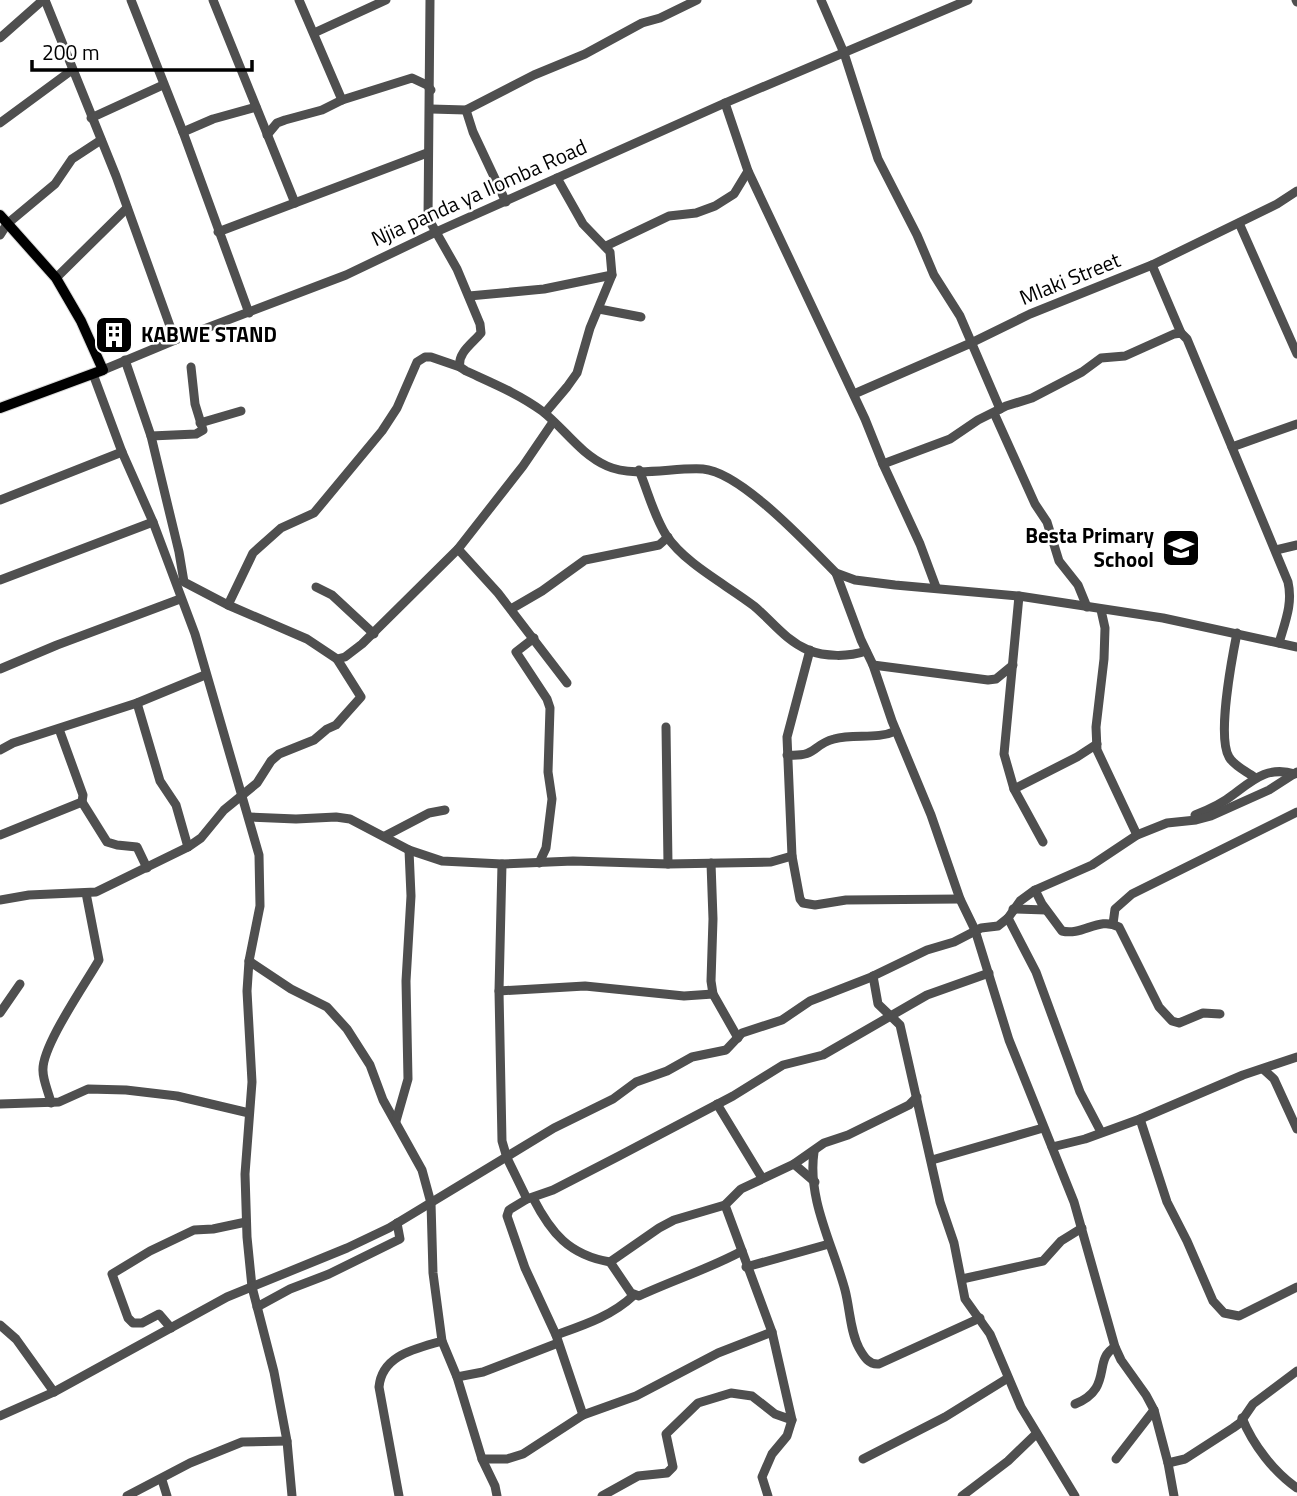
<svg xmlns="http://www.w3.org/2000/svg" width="1297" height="1496" font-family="'Titillium Web',sans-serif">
  <rect width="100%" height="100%" fill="#fff"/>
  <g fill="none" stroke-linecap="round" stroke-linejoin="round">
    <defs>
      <polyline id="major" points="0,215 56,278 81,321 103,370 0,408"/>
    </defs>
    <!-- major casing -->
    <use href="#major" stroke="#dbdbdb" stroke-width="12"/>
    <!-- minor -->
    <g stroke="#4f4f4f" stroke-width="9">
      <polyline points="45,0 116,176 175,340"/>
      <polyline points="131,0 183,132 249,313"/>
      <polyline points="213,0 295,203"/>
      <polyline points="299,0 342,100"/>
      <path d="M430 0 428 218 457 269 480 324 481 333C473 343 457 353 460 367L466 371C492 383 519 394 542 411 564 428 580 454 607 466 633 478 674 467 703 469 741 472 808 545 836 573L855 580 895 585 1019 596 1163 618 1297 647"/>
      <polyline points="821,0 844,53 878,159 917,235 934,275 960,316 1000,409"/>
      <polyline points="1296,0 1297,2"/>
      <polyline points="314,33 386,0"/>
      <polyline points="0,38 43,0"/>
      <polyline points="725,103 748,171 865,419 883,464 920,544 936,587"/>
      <polyline points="431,109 466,110 534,75 585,54 642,23 660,18 697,0"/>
      <polyline points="466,110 473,132 506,202"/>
      <polyline points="91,118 163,85"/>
      <polyline points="0,123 72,70"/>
      <polyline points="183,132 213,119 256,107"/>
      <polyline points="267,135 277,123 285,120 322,110 342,100 412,78 427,85 431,90"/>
      <polyline points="1239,223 1297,354"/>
      <polyline points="218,232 427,153"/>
      <polyline points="0,235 7,224 55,184 72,159 101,140"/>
      <polyline points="606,246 669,216 696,213 715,206 734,194 748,171"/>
      <polyline points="1152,265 1181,333"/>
      <polyline points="56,278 127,208"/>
      <polyline points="469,296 544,289 612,275"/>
      <polyline points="599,309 641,317"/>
      <polyline points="125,360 151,436 179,552 184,582 228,605 307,639 337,659 345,657 362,644 458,549 523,466 553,422"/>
      <polyline points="103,370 175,340 346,275 436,232 725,103 968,0"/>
      <polyline points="93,374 122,452 153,522 195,634 259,855 260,906 249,961 247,991 252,1082 245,1174 247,1237 252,1287 274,1372 287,1441 292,1496"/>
      <polyline points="854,394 971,343 1030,314 1152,265 1277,204 1297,191"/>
      <polyline points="545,413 567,387 577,373 590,328 612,275 610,252 583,224 557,178"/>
      <polyline points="994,413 1035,504 1047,522 1059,561 1078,585 1087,607"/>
      <polyline points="200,423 241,411"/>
      <polyline points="151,436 196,434 203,430 195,404 191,367"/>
      <polyline points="1232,447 1297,424"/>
      <path d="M883 464 950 439 978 420 1006 406 1032 398 1082 372 1101 358 1125 356 1174 334 1181 333 1187 339 1288 582C1293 604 1285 622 1279 643"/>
      <path d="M639 470C648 492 654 516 666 535 685 564 727 585 754 606 772 621 785 640 808 650 825 657 849 657 866 651"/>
      <polyline points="0,500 122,452"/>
      <polyline points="458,549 498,593 567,683"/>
      <polyline points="1276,550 1297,545"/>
      <polyline points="836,573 861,640 873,665 892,721 931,815 960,899 975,930 1009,1040 1074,1202 1115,1347 1121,1360 1146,1395 1154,1410 1168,1463 1174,1496"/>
      <polyline points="0,580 153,522"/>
      <polyline points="316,587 332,595 374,634"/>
      <polyline points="1019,596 1004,754 1014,789 1043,842"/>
      <polyline points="228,605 253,553 281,528 314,513 382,431 397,408 417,362 425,357 431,357 460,367"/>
      <polyline points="511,609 542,591 585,560 659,545 668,537"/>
      <polyline points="1101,610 1105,628 1104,659 1096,727 1097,750 1137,835"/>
      <path d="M1237 633C1232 658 1217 737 1229 757 1234 766 1246 771 1254 777"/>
      <polyline points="534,638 516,652 547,699 550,708 548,772 552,799 546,848 539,863"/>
      <polyline points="810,650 787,737 792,856 800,899 803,903 815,905 846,900 960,899"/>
      <polyline points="873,665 988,680 996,679 1013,665"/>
      <polyline points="0,669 57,645 180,599"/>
      <polyline points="137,703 160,781 176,805 188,847"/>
      <polyline points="666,727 668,864"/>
      <polyline points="0,750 13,743 137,703 205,675"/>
      <path d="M787 755C819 757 811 745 834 739 854 733 876 740 896 731"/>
      <polyline points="1014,789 1077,757 1097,744"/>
      <polyline points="82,802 107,842 117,845 137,847 147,868"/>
      <path d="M1195 815C1208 810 1223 803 1234 794 1254 779 1268 766 1295 774"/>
      <polyline points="249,817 296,819 336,817 350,819 409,850 442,861 502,864 573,861 668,864 771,862 792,856"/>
      <polyline points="0,835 82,802 83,795 59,729"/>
      <polyline points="385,836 429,813 445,810"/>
      <polyline points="711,863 713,919 711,981 713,994 738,1038"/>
      <polyline points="502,864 499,991 502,1141 507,1158 527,1199"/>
      <path d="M1035 890 1042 904 1062 931C1083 936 1099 916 1119 927L1159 1007 1172 1021 1179 1023 1203 1013 1220 1014"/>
      <polyline points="0,900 29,895 96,892 188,847 201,838 224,810 257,783 271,761 279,754 314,740 327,729 336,725 361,697 337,659"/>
      <polyline points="1013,909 1046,910"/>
      <polyline points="1008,918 1036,972 1080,1092 1101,1132"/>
      <polyline points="1113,924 1115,909 1132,894 1297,812"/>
      <polyline points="249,961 291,989 327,1007 347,1029 370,1065 383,1100 422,1170 431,1203 433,1273 442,1341 457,1377 482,1459 495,1486 497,1496"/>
      <polyline points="873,976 878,1004 900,1025 940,1202 954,1243 965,1299 990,1334 1021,1407 1075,1496"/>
      <polyline points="499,991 585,986 684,996 713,994"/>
      <polyline points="0,1013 20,984"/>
      <polyline points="1263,1069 1274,1079 1297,1129"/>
      <path d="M51 1103C49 1093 43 1081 43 1071 41 1047 86 983 99 960L86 893"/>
      <polyline points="0,1104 59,1102 88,1089 126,1090 177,1096 249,1113"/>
      <polyline points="717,1104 762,1178"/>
      <polyline points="1140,1119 1167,1202 1187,1241 1213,1301 1224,1313 1239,1316 1297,1287"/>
      <polyline points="396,1121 408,1079 406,981 411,896 409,850"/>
      <polyline points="1052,1147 1085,1139 1140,1119 1243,1075 1297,1057"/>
      <path d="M814 1152C807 1199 833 1245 845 1290 850 1309 850 1331 859 1348 864 1357 869 1365 879 1364L980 1318"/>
      <polyline points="932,1160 1043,1128"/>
      <polyline points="794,1164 815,1182"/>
      <path d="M533 1198C551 1233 569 1255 610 1262L659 1228 674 1220 725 1205 741 1189 794 1164 824 1143 848 1135 909 1105 917 1097"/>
      <polyline points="725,1205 772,1332 792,1420 787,1436 772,1454 762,1477 768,1496"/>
      <path d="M610 1262 631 1293 639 1296C673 1280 709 1269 742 1251"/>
      <polyline points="746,1267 829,1244"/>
      <polyline points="962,1279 1043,1261 1061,1241 1082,1228"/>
      <polyline points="257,1307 290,1289 329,1274 400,1239 397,1223"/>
      <polyline points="0,1325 16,1339 54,1392"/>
      <polyline points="171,1328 159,1314 142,1323 133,1323 128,1318 112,1274 150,1251 194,1230 213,1229 246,1222"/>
      <path d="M556 1335C584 1325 612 1316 634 1295"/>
      <polyline points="457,1377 483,1372 558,1343"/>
      <path d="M1075 1404C1114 1388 1092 1360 1115 1347"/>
      <polyline points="583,1415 556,1335 525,1268 507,1216 509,1210 527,1199 553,1190 619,1156 733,1096 783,1065 823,1055 927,995 989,973"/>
      <polyline points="0,1416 54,1392 227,1297 347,1248 389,1228 554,1128 613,1099 636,1082 667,1071 692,1057 726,1050 742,1033 782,1020 810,1001 869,978 927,950 954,942 981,928 998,926 1008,918 1020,901 1035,890 1092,865 1137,835 1167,823 1196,820 1211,816 1269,790 1297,772"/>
      <path d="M1242 1418C1253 1445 1274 1472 1297 1488"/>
      <polyline points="482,1459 507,1459 523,1454 583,1415 636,1396 718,1353 772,1332"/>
      <polyline points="863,1459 945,1417 1008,1378"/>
      <polyline points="1116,1459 1154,1410"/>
      <polyline points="1168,1463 1185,1459 1233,1428 1240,1423 1253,1404 1297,1371"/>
      <polyline points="162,1480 167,1496"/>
      <polyline points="127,1496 190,1463 242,1442 287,1441"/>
      <path d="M399 1496 379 1387C382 1355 415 1349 442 1341"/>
      <polyline points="602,1496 638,1476 667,1473 673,1467 666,1434 698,1403 731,1393 752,1396 775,1414 792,1420"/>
      <polyline points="962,1496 1008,1461 1036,1434"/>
    </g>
    <!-- major -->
    <use href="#major" stroke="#000" stroke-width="10"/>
  </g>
  <!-- icons -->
  <defs>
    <symbol id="building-square" viewBox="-11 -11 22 22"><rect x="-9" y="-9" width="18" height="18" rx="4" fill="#000" stroke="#fff"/><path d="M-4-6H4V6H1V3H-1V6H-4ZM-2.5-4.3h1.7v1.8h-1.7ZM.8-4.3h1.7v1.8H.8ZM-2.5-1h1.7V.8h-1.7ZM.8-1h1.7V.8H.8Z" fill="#fff"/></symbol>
    <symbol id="school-square" viewBox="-11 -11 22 22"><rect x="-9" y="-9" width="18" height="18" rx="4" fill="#000" stroke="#fff"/><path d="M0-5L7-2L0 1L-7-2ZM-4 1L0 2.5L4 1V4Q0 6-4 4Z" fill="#fff"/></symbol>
  </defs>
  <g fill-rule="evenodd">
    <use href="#building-square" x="92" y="313" width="44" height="44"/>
    <use href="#school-square" x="1159" y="526" width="44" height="44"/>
  </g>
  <g text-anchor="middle" stroke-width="5" stroke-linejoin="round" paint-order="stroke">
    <!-- street labels -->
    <g font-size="21" fill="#000" stroke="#fff">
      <text transform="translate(479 193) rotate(-24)" y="7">Njia panda ya Ilomba Road</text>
      <text transform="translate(1070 279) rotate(-22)" y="7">Mlaki Street</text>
    </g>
    <!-- poi labels -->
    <g font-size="21" font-weight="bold" fill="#000" stroke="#fff" text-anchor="start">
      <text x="141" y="342">KABWE STAND</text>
      <text x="1154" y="543" text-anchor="end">Besta Primary<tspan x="1154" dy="24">School</tspan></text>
    </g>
  </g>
  <!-- scale -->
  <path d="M32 60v10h220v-10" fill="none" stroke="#000000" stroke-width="3.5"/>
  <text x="42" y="60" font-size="21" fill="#000000" stroke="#ffffff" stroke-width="5" paint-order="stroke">200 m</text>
</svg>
